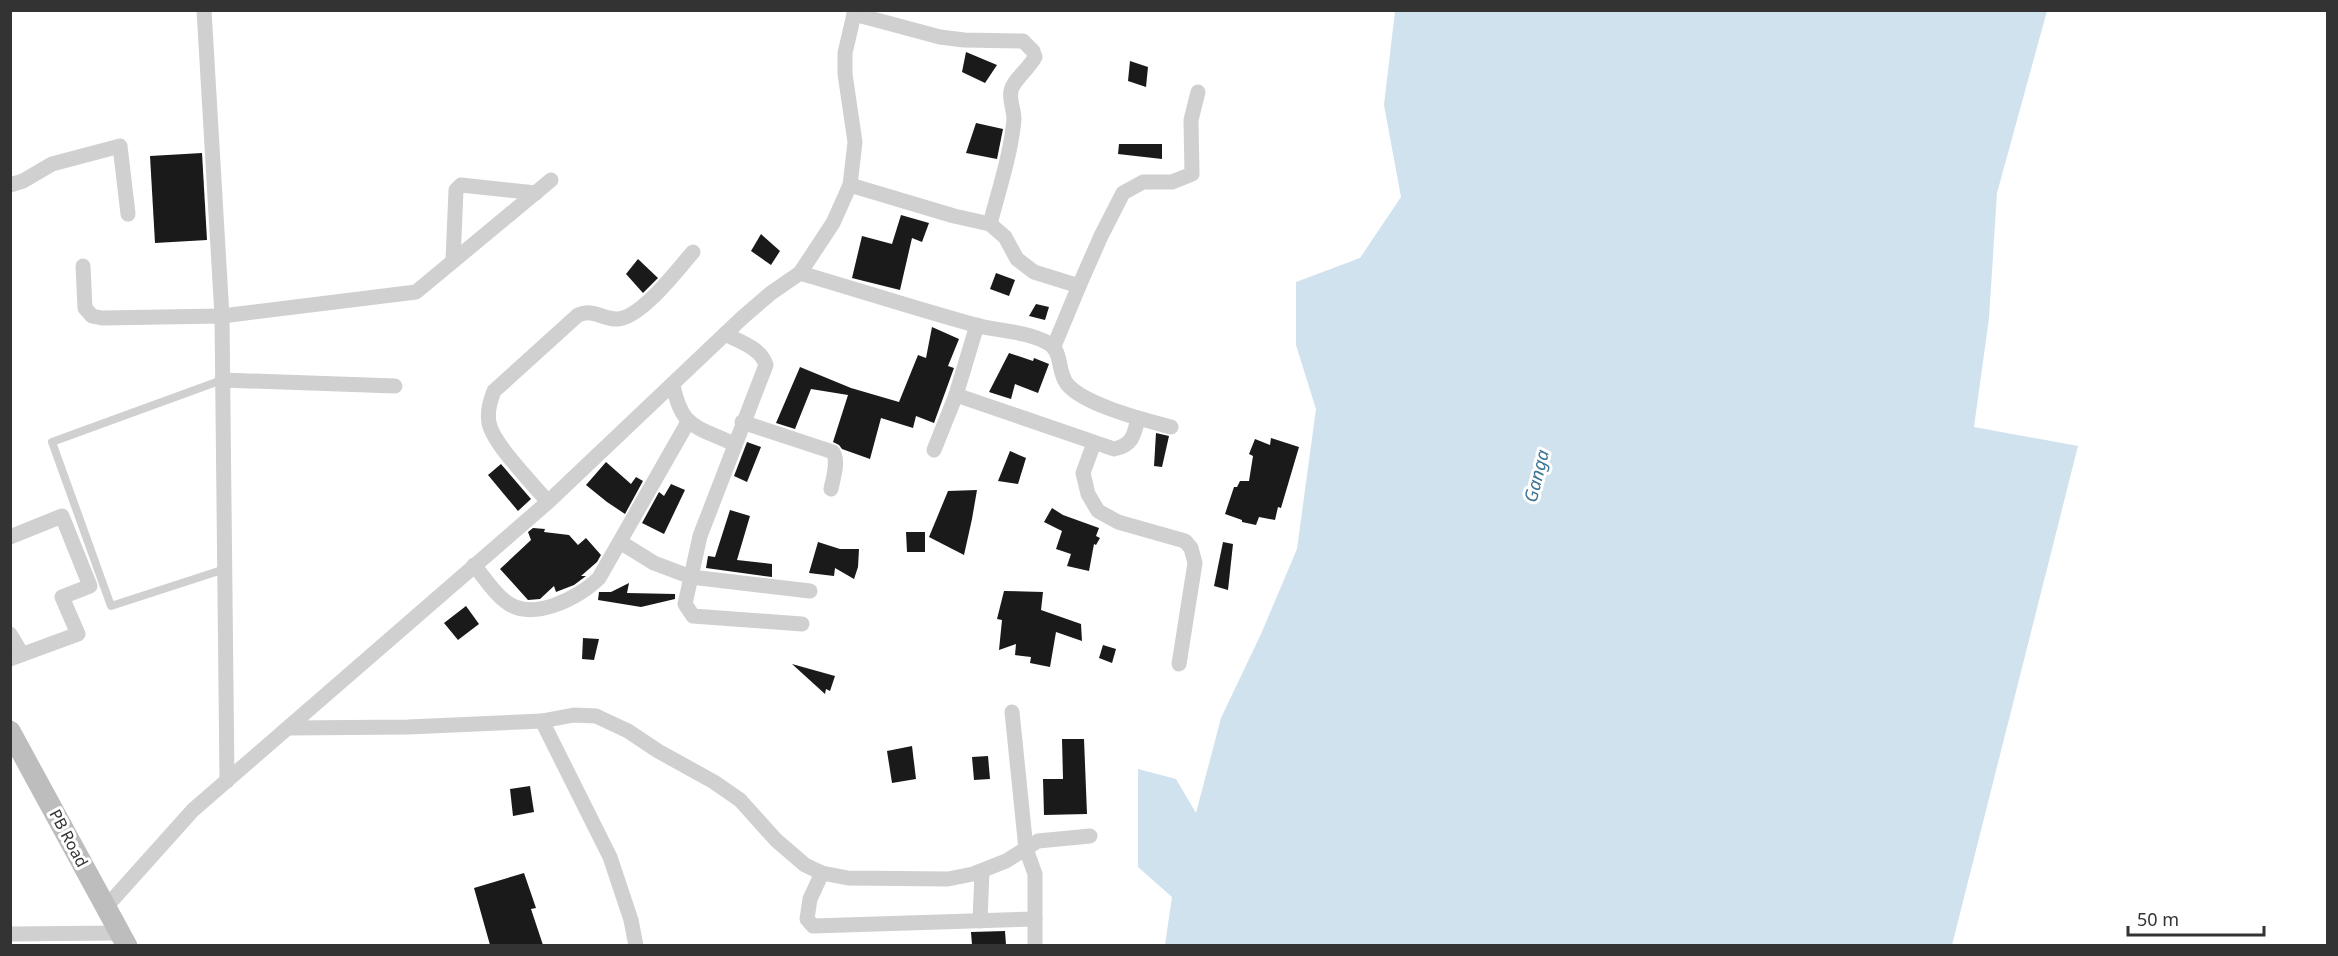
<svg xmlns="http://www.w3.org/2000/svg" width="2338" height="956" font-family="'Noto Sans',sans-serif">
  <rect width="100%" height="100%" fill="#fff"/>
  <!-- water -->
  <polygon fill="#cfe2ee" points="1395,11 2047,11 1997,193 1989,318 1974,427 2078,446 1952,945 1165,945 1172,897 1138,867 1138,769 1176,779 1196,813 1221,718 1261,634 1297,549 1316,409 1296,345 1296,282 1360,258 1401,197 1384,105"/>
  <!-- building -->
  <g fill="#1a1a1a">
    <polygon points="966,52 997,65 985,83 962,72"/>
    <polygon points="1130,61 1148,67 1146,87 1128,81"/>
    <polygon points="976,123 1003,129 997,159 966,153"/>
    <polygon points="1119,144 1162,144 1162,159 1118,154"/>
    <polygon points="202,153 207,240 155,243 150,156"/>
    <polygon points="901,215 929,223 922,242 912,238 900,290 852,278 862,236 892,244"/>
    <polygon points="761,234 780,251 771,265 751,251"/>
    <polygon points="638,259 658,278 643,293 626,274"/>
    <polygon points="996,273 1015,280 1009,296 990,289"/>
    <polygon points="1036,304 1049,307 1045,320 1029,316"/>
    <polygon points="932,327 959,339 948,366 954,368 934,423 916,416 913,428 881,418 870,459 842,449 839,445 833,442 848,395 811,389 795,429 776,423 800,367 851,388 899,402 918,355 926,358"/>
    <polygon points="1009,353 1033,361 1034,358 1049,364 1038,393 1015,384 1011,399 989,392"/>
    <polygon points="1156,433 1169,436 1162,467 1154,466"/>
    <polygon points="1271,438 1299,447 1281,508 1278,507 1275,520 1259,517 1256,525 1242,522 1242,520 1225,514 1234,487 1237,487 1240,481 1249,481 1253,456 1249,454 1255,439 1270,445"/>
    <polygon points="747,442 761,447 747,482 734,476"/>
    <polygon points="1010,451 1026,458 1018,484 998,481"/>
    <polygon points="606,462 631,484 636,477 643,481 625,514 607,502 586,485"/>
    <polygon points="501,464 531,499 518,511 488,475"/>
    <polygon points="671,484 685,490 664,534 642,523 659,492 664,496"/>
    <polygon points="977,490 972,519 964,555 929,537 948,491"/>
    <polygon points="1052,508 1063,515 1099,528 1096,536 1100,538 1096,545 1094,544 1089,571 1067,566 1071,554 1056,549 1062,531 1044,522"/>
    <polygon points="730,510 750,516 737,560 772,564 772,577 706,568 708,556 715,557"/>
    <polygon points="533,528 545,529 544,532 569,535 578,545 586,538 601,555 597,562 581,576 586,576 574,585 556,592 554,586 540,599 528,600 500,569 531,540 528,532"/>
    <polygon points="906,532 925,532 925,552 907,552"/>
    <polygon points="818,542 840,549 859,549 858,567 854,579 835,568 834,576 809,573"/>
    <polygon points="1223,542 1233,544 1228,590 1214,586"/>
    <polygon points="629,583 627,593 675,594 675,599 641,607 598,600 599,592 611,592"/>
    <polygon points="1004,591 1043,592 1041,610 1081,624 1082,641 1056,632 1050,667 1030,663 1031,657 1015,655 1016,644 999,650 1002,620 997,619"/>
    <polygon points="466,606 479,624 458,640 444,623"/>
    <polygon points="583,638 599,639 594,660 582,659"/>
    <polygon points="1103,645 1116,649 1112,663 1099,658"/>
    <polygon points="792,664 835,676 830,691 826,689 825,694"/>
    <polygon points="1062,739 1084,739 1087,814 1044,815 1043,779 1063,779"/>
    <polygon points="912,746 916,779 892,783 887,751"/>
    <polygon points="988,756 990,779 974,780 972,757"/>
    <polygon points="530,786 534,812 513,816 510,789"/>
    <polygon points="524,873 536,908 531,909 543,945 490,945 474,888"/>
    <polygon points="1005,931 1006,945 972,945 971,932"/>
  </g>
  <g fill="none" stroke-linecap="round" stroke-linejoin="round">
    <!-- lane -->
    <polyline stroke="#d0d0d0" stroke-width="8" points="222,380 52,442 111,606 225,569"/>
    <!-- street -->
    <g stroke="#d0d0d0" stroke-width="15">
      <polyline points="204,10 222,316 416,292 551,180"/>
      <path d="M854 14 940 37 964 40 1023 41 1033 51 1035 57C1029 69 1013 80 1011 91 1009 100 1014 110 1014 119 1011 154 999 189 990 224"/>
      <polyline points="10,185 23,181 52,164 120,146 128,214"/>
      <polyline points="850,185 954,216 990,224 1005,237 1017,259 1034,272 1079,286 1054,346"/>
      <polyline points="453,261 456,190 461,185 536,193"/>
      <polyline points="83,266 85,308 92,316 102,318 222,316 227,781"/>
      <path d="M800 273C858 290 917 309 975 325 998 331 1025 331 1046 342 1064 350 1056 370 1067 384 1084 405 1145 420 1171 427"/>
      <polyline points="1079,286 1101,236 1123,193 1143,182 1172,182 1192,174 1191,120 1198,92"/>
      <path d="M725 334C740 342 761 348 766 365L700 536 685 604 693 616 802 624"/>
      <polyline points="222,380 395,386"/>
      <path d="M673 385C682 429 696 426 734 444"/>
      <path d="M956 395 1114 449C1133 445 1134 435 1138 418"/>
      <path d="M742 422 833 452C839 462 833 478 831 489"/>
      <polyline points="1094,443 1083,473 1088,494 1098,511 1118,522 1185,541 1191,548 1195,563 1179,664"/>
      <polyline points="934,450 956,395 977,325"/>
      <path d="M548 502C534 485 493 444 489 423 487 411 490 402 494 391L578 315C594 308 603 320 618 319 642 317 677 270 693 252"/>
      <polyline points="10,537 62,516 90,586 62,597 78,634 10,659"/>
      <polyline points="620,542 654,563 691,577 810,591"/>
      <path d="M474 565C484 577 493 592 505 601 531 623 579 598 599 578L688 422"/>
      <polyline points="10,634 22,654"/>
      <polyline points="1012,712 1026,849 1035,874 1035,946"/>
      <polyline points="542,721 574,715 596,716 628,731 658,751 714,782 740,800 776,840 805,865 822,873 848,878 948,879 973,874 1006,861 1038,841 1090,836"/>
      <polyline points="290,728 408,727 542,721 610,857 631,920 636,946"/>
      <polyline points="822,873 810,899 807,919 813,926 1035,919"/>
      <polyline points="106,907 193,810 548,502 743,317 771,293 800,273 833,223 850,185 855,142 845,74 845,53 855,10"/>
      <polyline points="980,921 982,871"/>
      <polyline points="10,934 120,933"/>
    </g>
    <!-- secondary -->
    <polyline stroke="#bdbdbd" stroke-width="21" points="10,731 127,946"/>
  </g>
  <g text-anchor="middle" stroke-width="6" stroke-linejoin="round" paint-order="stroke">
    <!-- street labels -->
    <g font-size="16" fill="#333" stroke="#fff">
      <text transform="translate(69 838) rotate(62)" y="6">PB Road</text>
    </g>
    <!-- water labels -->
    <g font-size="18" font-style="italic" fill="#3f7597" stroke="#fff">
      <text transform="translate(1537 476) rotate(-76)" y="6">Ganga</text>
    </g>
  </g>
  <!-- border -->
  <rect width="2338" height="956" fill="none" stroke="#333333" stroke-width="24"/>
  <!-- scale -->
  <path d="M2128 926v9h136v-9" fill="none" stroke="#333333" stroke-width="3"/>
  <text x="2137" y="926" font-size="18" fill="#333333" stroke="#ffffff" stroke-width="4.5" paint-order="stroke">50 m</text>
</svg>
